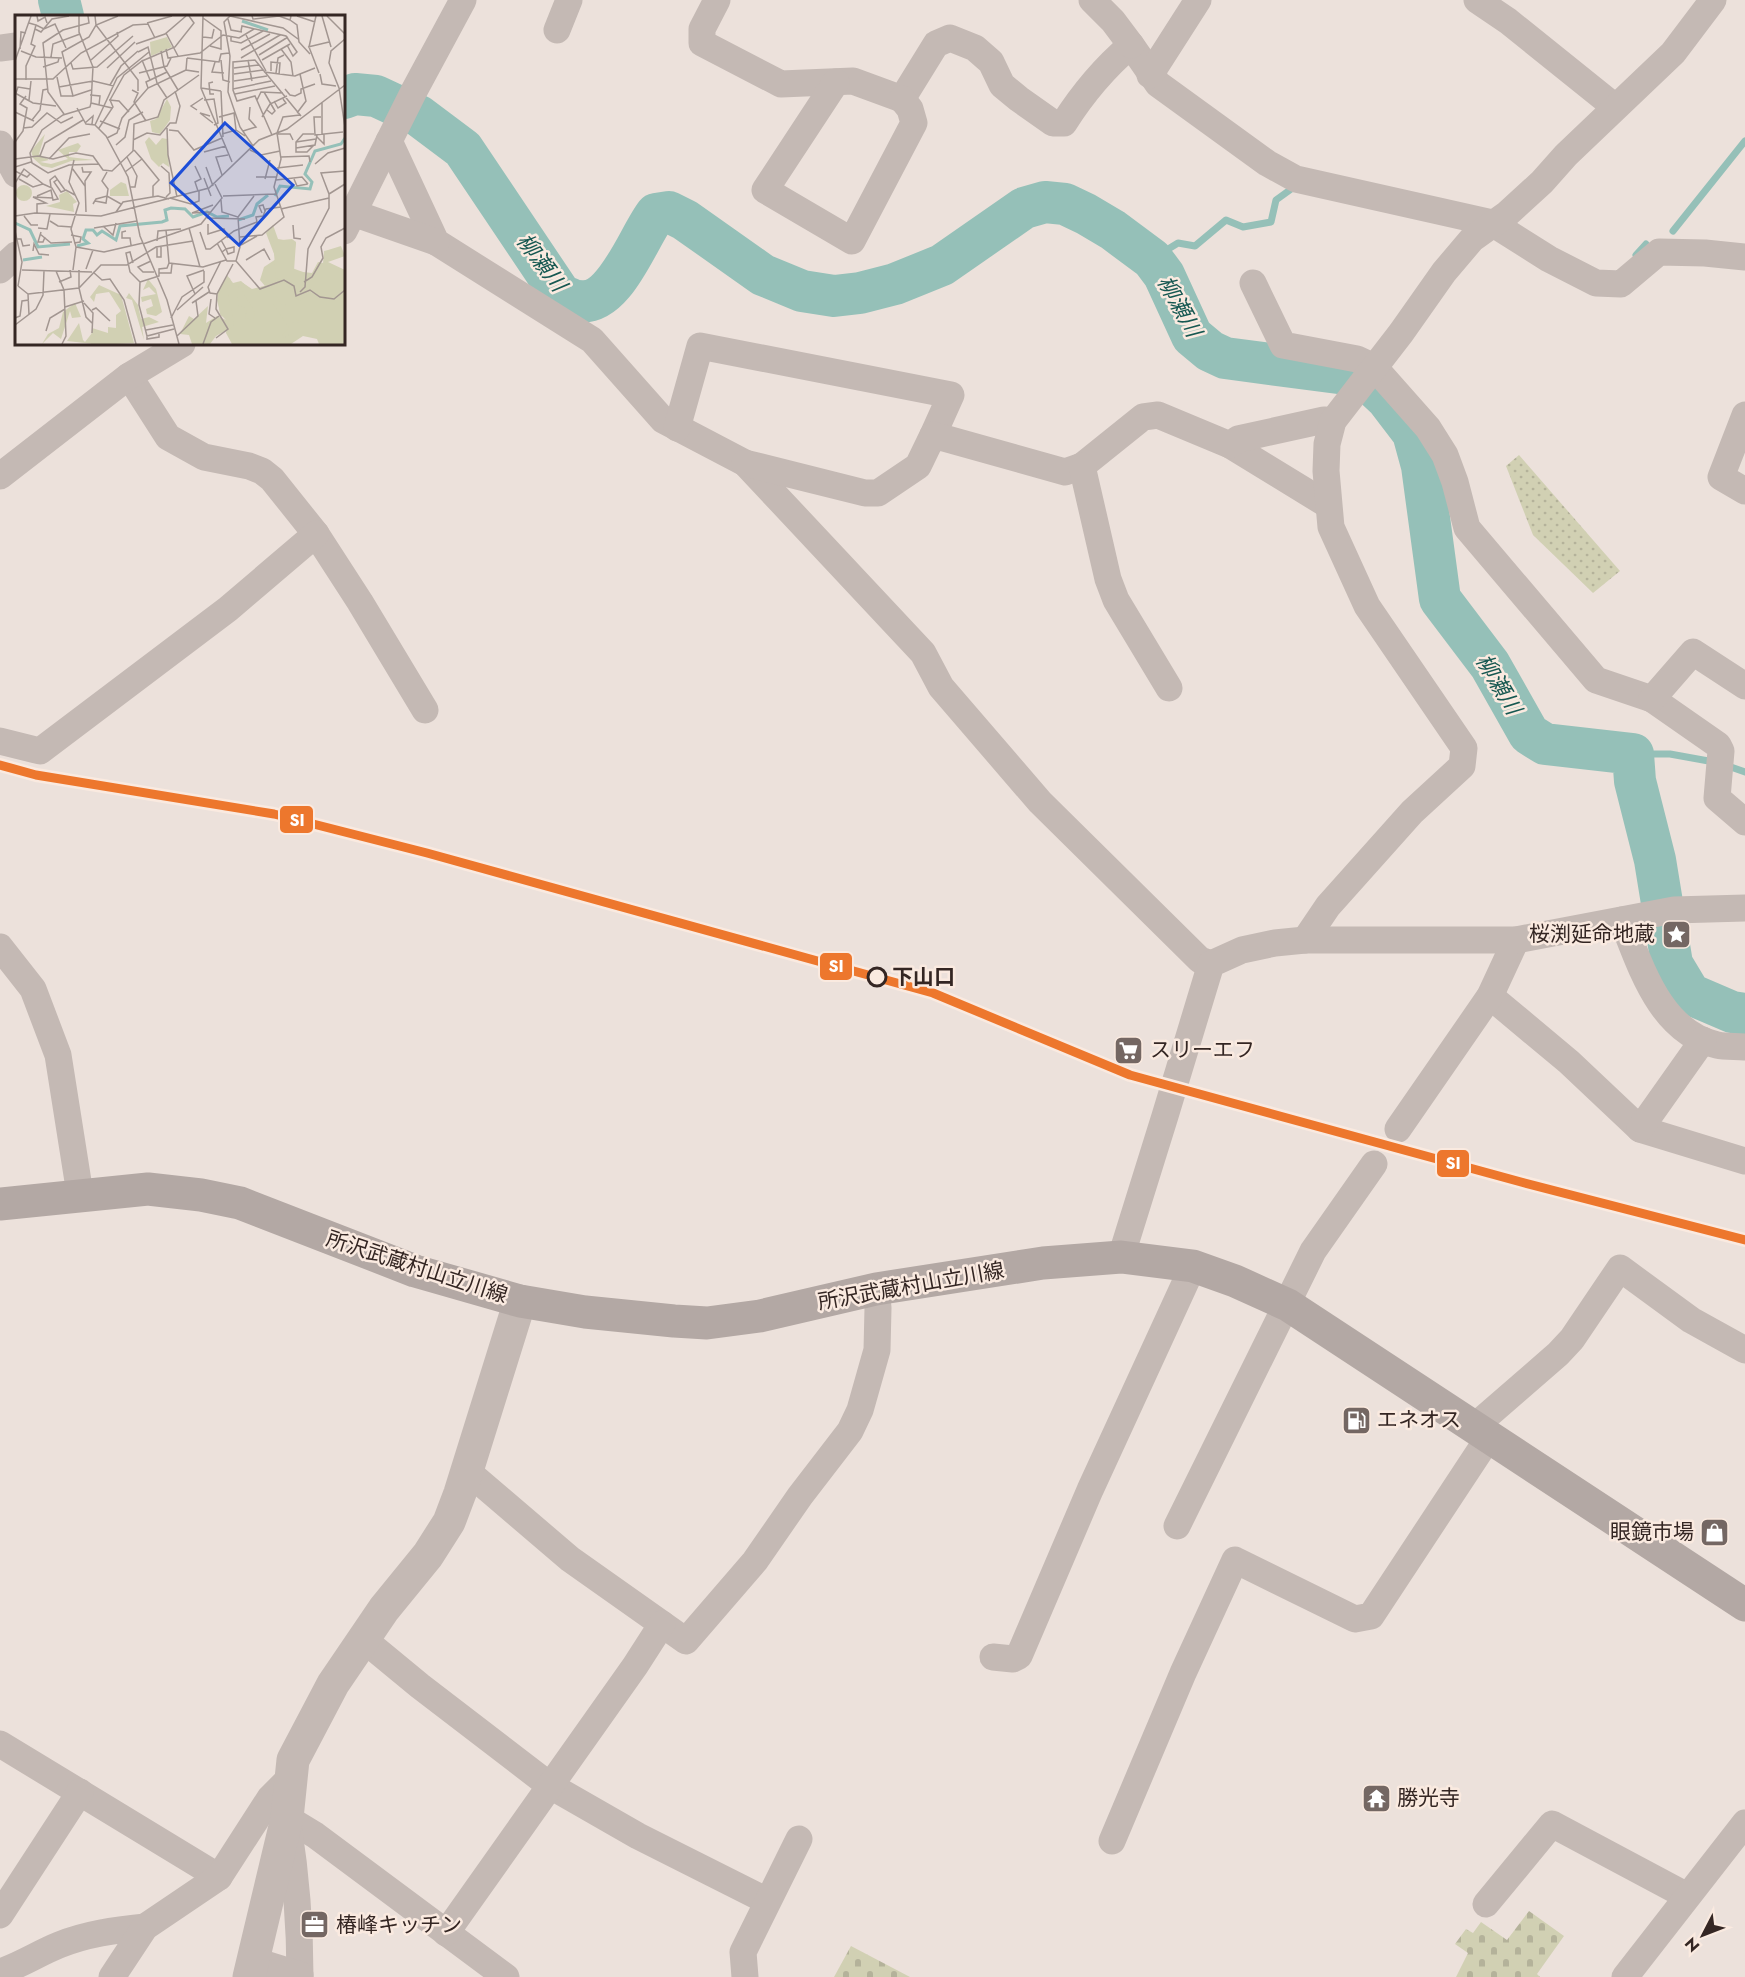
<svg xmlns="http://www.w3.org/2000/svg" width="1745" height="1977" font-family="Jost,'Noto Sans JP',sans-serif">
  <defs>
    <pattern id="cemetery-stones" width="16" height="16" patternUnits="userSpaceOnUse" patternTransform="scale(1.5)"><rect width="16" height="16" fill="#d1d0b3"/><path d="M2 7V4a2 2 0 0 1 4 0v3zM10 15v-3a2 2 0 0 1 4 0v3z" fill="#b4b29a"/></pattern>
    <pattern id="park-dots" width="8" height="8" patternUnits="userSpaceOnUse" patternTransform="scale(1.5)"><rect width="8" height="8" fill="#d1d0b3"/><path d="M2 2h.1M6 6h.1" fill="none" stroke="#b4b29a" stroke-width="1.8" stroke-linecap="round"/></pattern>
  </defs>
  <rect width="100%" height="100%" fill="#ece1db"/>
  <!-- cemetery -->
  <g fill="url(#cemetery-stones)">
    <polygon points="1529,1911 1564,1936 1537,1974 1540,1977 1456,1977 1468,1953 1455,1944 1466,1929 1473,1933 1481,1922 1507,1940"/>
    <polygon points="851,1946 910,1977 834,1977"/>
  </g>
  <!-- park -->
  <polygon fill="url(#park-dots)" points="1519,455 1620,571 1593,593 1533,535 1506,466"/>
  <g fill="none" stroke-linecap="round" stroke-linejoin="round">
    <!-- stream -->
    <g stroke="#95c0b8" stroke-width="7">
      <polyline points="1673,231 1745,141"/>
      <polyline points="1636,255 1646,244"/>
      <polyline points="1152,259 1178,243 1195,246 1226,220 1243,227 1271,222 1276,200 1294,187 1297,188"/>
      <polyline points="1633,754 1670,754 1714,762"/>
      <polyline points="1725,765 1745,772"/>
    </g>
    <!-- river -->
    <g stroke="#95c0b8" stroke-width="42">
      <polyline points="59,0 63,16"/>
      <path d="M344 98 355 94 376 96 419 116 463 149 561 295C567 297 573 301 579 301 615 307 638 237 656 214L669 212 685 220 763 275 802 291 834 296 860 293 895 284 942 265 1024 208 1045 202 1065 204 1086 214 1113 230 1152 259 1164 275 1192 336 1210 351 1225 358 1346 374 1372 385 1387 399 1413 433 1422 466 1440 599 1490 665 1529 734 1545 744 1633 754 1635 781 1655 860 1672 964 1690 994 1732 1012 1745 1014"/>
    </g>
    <!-- minor -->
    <g stroke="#c4b9b4" stroke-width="27">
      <path d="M717 0 702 29V43L781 84 853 81 902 99 936 44 950 38 975 48 991 62 1002 85 1019 99 1053 123H1064C1083 93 1104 68 1131 45L1158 84 1267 163 1296 179 1492 223 1549 259 1596 283 1621 284 1659 252 1705 253 1745 257"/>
      <polyline points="1092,0 1113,21 1131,45"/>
      <polyline points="1477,0 1508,21 1615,107"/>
      <polyline points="557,30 569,0"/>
      <polyline points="0,48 16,46"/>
      <polyline points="1150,75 1198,0"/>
      <polyline points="836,82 765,190 852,241 914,123 910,109 902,99"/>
      <polyline points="389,141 436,242 592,340 663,420 745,463 923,653 941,687 1040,802 1200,960 1211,964"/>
      <polyline points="0,144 16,174"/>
      <polyline points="353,213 436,242"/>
      <polyline points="344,231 414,91 463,0"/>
      <polyline points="0,270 16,255"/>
      <polyline points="1253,283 1283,345 1357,359 1374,367 1428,428 1445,455 1455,482 1467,528 1596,680 1652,699 1718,745 1721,751 1717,798 1745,822"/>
      <polyline points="129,376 168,437 204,457 249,466 262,471 272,479 316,534 360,602 425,710"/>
      <polyline points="1745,415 1721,477 1745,491"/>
      <polyline points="677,428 700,346 951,395 933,435"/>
      <polyline points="1230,445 1328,505"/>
      <polyline points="745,463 865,493 878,493 918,466 933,435 1065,472 1082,466 1143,417 1158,415 1230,445 1238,439 1324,420 1333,421"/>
      <polyline points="1082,466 1108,579 1116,600 1169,688"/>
      <polyline points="0,476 129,376 182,344"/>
      <polyline points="1652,699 1693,652 1745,686"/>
      <polyline points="0,741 40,751 228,609 316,534"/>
      <path d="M1622 920C1641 967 1660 1032 1717 1045 1726 1047 1736 1046 1745 1047"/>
      <polyline points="1305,940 1328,906 1412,812 1462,766 1464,748 1367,606 1331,527 1326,471 1327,444 1333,421 1401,333 1444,272 1472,239 1507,214 1542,182 1566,155 1673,53 1713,0"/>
      <polyline points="0,947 33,989 58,1055 80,1194"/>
      <polyline points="1490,996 1569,1062 1640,1129 1745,1161"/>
      <polyline points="1398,1129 1490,996 1516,940"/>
      <polyline points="1640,1129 1703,1040"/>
      <polyline points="1121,1257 1165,1116 1211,964 1242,950 1275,943 1305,940 1516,940 1674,910 1745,908"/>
      <polyline points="1474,1427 1558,1354 1572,1339 1620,1268 1691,1320 1745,1350"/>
      <polyline points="467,1471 570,1559 686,1641 755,1561 800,1496 850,1431 860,1410 877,1350 878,1308 876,1289"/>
      <polyline points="1177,1526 1313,1251 1374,1164"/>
      <polyline points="363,1639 420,1686 549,1785 638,1836 767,1901"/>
      <polyline points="993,1657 1013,1659 1019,1656 1090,1490 1193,1266"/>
      <polyline points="0,1744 219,1877"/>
      <polyline points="287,1818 315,1835 506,1977"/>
      <path d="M288 1825C296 1875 300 1926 300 1977"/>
      <polyline points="1112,1841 1183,1673 1235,1560 1355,1619 1371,1616 1489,1437"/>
      <polyline points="1486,1904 1552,1824 1687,1896"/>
      <polyline points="0,1915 80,1792"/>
      <polyline points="446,1933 635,1666 662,1624"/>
      <polyline points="255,1961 300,1975"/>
      <path d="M0 1972C21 1965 39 1953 59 1945 86 1934 115 1930 145 1927"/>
      <polyline points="112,1977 145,1927 219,1877 270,1798 292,1776"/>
      <polyline points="745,1977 743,1952 799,1839"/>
      <polyline points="1625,1977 1745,1823"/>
    </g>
    <!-- tertiary -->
    <polyline stroke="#c4b9b4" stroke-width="33" points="249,1977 287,1818 293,1760 333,1684 384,1609 428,1555 449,1522 460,1493 520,1301"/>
    <!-- primary -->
    <polyline stroke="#b3a8a4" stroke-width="33" points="0,1204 148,1189 201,1195 240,1203 415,1271 520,1301 585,1312 674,1321 707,1323 760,1316 876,1289 1043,1263 1121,1257 1193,1266 1235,1281 1288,1305 1745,1605"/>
    <defs>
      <polyline id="rail-1" points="0,765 36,775 274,814 427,853 933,993 1130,1075 1521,1182 1745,1240"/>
    </defs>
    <!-- rail-1 casing -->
    <use href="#rail-1" stroke="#faeae0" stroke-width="14"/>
    <!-- rail-1 -->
    <use href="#rail-1" stroke="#ed772d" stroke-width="9"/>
  </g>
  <!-- icons -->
  <defs>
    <symbol id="sight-square" viewBox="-11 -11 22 22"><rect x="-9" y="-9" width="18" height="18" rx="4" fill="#746763" stroke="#faeae0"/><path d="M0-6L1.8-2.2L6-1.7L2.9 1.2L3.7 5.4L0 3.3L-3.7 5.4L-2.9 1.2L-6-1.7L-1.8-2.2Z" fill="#fff"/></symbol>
    <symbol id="supermarket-square" viewBox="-11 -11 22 22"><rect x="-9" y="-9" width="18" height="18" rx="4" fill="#746763" stroke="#faeae0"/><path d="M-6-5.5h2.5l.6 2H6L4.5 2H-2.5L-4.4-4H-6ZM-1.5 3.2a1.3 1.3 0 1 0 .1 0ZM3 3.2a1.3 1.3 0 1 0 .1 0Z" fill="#fff"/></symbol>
    <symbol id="fuel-square" viewBox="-11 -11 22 22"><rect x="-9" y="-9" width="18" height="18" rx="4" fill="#746763" stroke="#faeae0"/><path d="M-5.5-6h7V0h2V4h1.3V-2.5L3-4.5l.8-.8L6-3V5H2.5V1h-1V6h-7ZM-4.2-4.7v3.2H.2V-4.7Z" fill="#fff"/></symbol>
    <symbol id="shop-square" viewBox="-11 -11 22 22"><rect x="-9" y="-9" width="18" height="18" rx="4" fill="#746763" stroke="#faeae0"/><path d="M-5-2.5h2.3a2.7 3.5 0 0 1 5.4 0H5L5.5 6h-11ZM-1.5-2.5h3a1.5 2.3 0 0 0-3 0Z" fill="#fff"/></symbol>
    <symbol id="temple-square" viewBox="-11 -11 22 22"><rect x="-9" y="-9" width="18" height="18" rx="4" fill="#746763" stroke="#faeae0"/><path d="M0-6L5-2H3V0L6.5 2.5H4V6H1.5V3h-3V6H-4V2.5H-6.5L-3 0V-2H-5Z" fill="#fff"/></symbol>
    <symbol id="office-square" viewBox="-11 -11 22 22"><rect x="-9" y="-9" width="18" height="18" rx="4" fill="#746763" stroke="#faeae0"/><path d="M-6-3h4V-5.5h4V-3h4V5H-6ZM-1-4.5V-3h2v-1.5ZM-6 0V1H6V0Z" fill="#fff"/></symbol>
  </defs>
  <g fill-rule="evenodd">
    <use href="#sight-square" x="1660" y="918" width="33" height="33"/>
    <use href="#supermarket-square" x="1112" y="1034" width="33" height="33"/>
    <use href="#fuel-square" x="1340" y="1404" width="33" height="33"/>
    <use href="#shop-square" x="1698" y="1516" width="33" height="33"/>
    <use href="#temple-square" x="1360" y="1782" width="33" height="33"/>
    <use href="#office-square" x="298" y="1908" width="33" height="33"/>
  </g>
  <!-- markers -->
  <circle fill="#faeae0" stroke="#342623" stroke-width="3" cx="877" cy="977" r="9"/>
  <g text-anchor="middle" stroke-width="5" stroke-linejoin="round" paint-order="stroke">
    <!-- poi labels -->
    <g font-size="21" fill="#342623" stroke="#faeae0" text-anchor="start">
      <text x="1655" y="941" text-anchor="end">桜渕延命地蔵</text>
      <text x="1150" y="1057">スリーエフ</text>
      <text x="1377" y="1427">エネオス</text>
      <text x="1694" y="1539" text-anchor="end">眼鏡市場</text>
      <text x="1397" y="1805">勝光寺</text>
      <text x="336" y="1932">椿峰キッチン</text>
    </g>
    <!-- stop labels -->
    <g font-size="21" font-weight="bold" fill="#342623" stroke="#faeae0" text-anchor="start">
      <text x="892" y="984">下山口</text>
    </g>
    <!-- street labels -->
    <g font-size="21" fill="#342623" stroke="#faeae0">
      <text transform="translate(417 1267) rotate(18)" y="7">所沢武蔵村山立川線</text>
      <text transform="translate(911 1286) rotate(-10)" y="7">所沢武蔵村山立川線</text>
    </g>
    <!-- water labels -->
    <g font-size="22" font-style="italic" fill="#165851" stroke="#faeae0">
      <text transform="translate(542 262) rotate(53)" y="8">柳瀬川</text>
      <text transform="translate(1180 306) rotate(61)" y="8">柳瀬川</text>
      <text transform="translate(1499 684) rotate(59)" y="8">柳瀬川</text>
    </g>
  </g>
  <!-- overview -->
  <g transform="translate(15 15)">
    <rect width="330" height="330" fill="#ece1db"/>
    <path d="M106 167 111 169 114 181H95V175ZM326 231 330 241 313 247V235ZM215 263 216 269 228 268 237 274 272 265 285 278 330 275V329H304L302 324 288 321 276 329H217L211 318 213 302 206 301 202 285 209 266ZM93 312 101 313 102 329H76L77 313 93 318Z" fill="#d1d0b3"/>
    <path d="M30 119 24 139 34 145 25 147 36 149 53 144 43 135 63 128 66 131 62 137H54V142L79 145 56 146 37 153 27 151 18 143 16 136ZM134 122 141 130 147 123 152 124 154 152 148 148 144 152 136 144 130 127ZM1 178a8 8 0 1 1 16 0a8 8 0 1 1-16 0ZM52 176 62 187 58 189 59 197 31 191 45 187 44 180ZM258 210 263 224 281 227 279 256 297 258 303 247 308 248 309 236 313 235V247L330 255 329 285H310L297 277 284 286 269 266 250 271 245 265 249 252 261 244 251 218ZM212 260 218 268 226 266 235 274 212 270 219 311 201 321 195 329H177L174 320 165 319 174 301 179 304 193 291 191 308 202 301 211 305 205 299 202 278ZM133 264 141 274 147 297 141 301 132 299 131 294 138 291 136 284 127 287 126 282 141 279 134 272 128 275ZM84 270 106 280 119 328 101 329V300L106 296 94 277 81 279 79 287 75 282ZM222 275H227L240 298 238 305 230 303 232 294 224 291ZM114 278 123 290 126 304 134 302 144 307 127 312 129 325 117 285 111 283ZM262 281 266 289 280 292V304L286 307 275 308V319L269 323 267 320 274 313 259 290 258 282ZM60 288 66 302 57 303 55 296 46 324 38 318 27 329 33 319 44 313 48 297ZM64 308 68 325 70 327 77 318 80 320 79 329 52 326Z" fill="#d1d0b3"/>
    <path d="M152 22 157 32 136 41 135 27ZM152 84 156 92 155 105 145 119 137 117 135 106 141 104ZM277 224 281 227 277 253 288 257 290 277 282 281 276 270 261 263 258 226Z" fill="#d1d0b3"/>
    <path fill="none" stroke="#95c0b8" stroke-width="3" d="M227 6 253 15M260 181 265 171 295 174 297 167 290 159 300 136 326 129 330 123M223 205 238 200 242 189 253 180M0 208 15 215 23 232 55 229M62 231 73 228 68 224 71 215H78L82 220 87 216 101 225 105 211 147 207 152 205 150 195 156 193 170 194 178 202 192 197 202 202 214 201M8 245 27 242"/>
    <path fill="none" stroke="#a29691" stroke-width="1.5" d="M22 1 23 6 30 2 32 8M64 1V17L78 52 76 88M80 1 81 10 123 65V76M188 1 186 73 217 147M215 1 209 7 215 41 213 77 225 112 238 131M215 1 268 13 283 24M237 1 238 4 264 1 275 5 276 1M282 1 300 7M301 1 294 32 304 58M307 1 316 32M312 1 330 19M188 3 206 16V34L195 31M213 4 216 15 227 17M275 5 282 10 284 27 295 39M132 8 157 1M21 10 29 14 40 9 51 33M20 14 26 17 37 4 54 1M226 16 227 11 271 21 282 37 278 41 272 30M151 18 163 41M231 20 251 56M216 21V26L226 28 248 16M188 22 197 23 199 14M330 24 316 36 314 48 324 73 330 112M121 29 150 19 171 1M293 32 314 27M5 34 6 17 11 18M151 34 153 43 185 38 208 20 224 23 239 14M266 34 276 47 278 61M226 35 255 19M6 36 21 42 47 43M146 36 149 52 163 75M123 37 133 32 142 68 152 83M244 40 273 22M36 42 38 29 65 19M172 43 204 47 206 39 214 38M172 43 171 55 184 57M226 43 265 20M76 45 103 21 102 17M127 45 135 65M206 45 208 65 215 67M233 45 237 66M247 45 275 29M0 46 16 1M200 47 197 57 209 58M56 48 58 54 82 52 118 21M28 52 43 47 44 43M92 53 120 27M219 53 244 50M256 56V47L265 48 264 60M249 57 280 61 300 53M124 58 152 51 156 43M261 58 263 43 269 40M219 59 248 55M305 59 307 69 321 71M42 62 46 81H58M0 64H38L66 38 118 10 133 9 140 23M11 65V51L20 31 16 29 21 10 14 8M219 66 252 61M198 67 194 68 195 79H199M95 70 106 51 123 36M44 72 78 66 99 71M133 73 131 67 152 57M186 73 206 76M218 74 256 66M270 74 275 80 280 81 286 78V74L300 69M76 75 58 81 47 37 74 22 81 10 103 1M117 75 123 78 119 87 131 106M206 76 208 122M249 77 260 96 257 99 252 95M0 78 18 88 41 91M1 78 3 72 15 74M220 79 260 71M75 80 85 81 84 90M14 85 16 66M94 85 104 86 114 97M95 85 109 60 127 46 160 32 179 8 174 1M189 85 199 84 203 108 199 110M242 85 246 77 268 78M259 86 263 93 271 88 268 84M307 87V119M62 93 71 109 80 110 102 63 134 37M182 95 176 91 188 83M0 97 19 106M282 98 291 86 285 59M49 99 33 77 28 28 48 15 74 8 73 1M195 101 185 98 198 108M204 102 219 98 221 115M247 102 255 89 272 81M306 102H299L300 120 328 117M17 105 25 95 28 75 33 74M85 106 105 114M70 108 78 101 77 109M80 110 91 121 113 162 125 221 152 285 164 329M8 113 17 112 32 98 46 108 58 102M84 113 98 92 95 85M152 113 153 140 162 182M154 115 163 116 179 135 207 123M228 116 241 112 234 104 235 92M207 119 221 115 230 121M263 119H275L278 125M257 120 240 81 222 86 218 75V47L240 45 286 101M302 122 309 129V119M92 123 102 118 107 103 133 73 171 55M118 125 132 118 145 120 155 108H161L165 91 160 76M0 127 8 116 12 93 5 89 11 81M281 127 301 124M101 130 110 122 114 105 128 97M299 130 292 137H281V127L288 119H299M281 133 300 130 302 120M235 135 246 140 265 136M189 137 211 131M25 141 30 128 68 105M112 142 122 161 120 172H115M266 142 294 141 295 147M0 144 23 141 38 144 61 138 78 141 88 155 97 156 118 136 119 109 143 102 149 85 184 60M34 144 54 123 75 119M127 144 144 165 138 171V182M84 149 54 150 33 158 17 148 15 138 27 115 48 100 75 92 76 88 97 93M300 149 313 138 330 133M146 151 154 158 155 178 151 182M180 151 186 164 180 167 183 176M67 152 68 157H76L70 166 71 197M191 152 198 171M57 153 70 171M262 153 288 150M110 157 127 144 119 135M15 159 12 162 0 156V152L16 147M207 160 201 142 213 140M241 162H261M189 163 196 181M43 164 39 167 46 177 51 175 60 180M250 164 255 145M279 164 282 171 293 169M261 165 287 162 293 169M0 168 9 154 28 169 18 172 4 164M36 172 35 165 40 161 50 175M314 179 330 169M22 181 36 175 38 185 43 184 37 173 28 169M208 181 261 179M155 183 176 189 184 186V176M206 185 207 197 223 202 225 232 221 246M80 186 91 188 93 174 87 166 92 157M78 189 81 184 92 181 106 189M266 194 314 183M101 197 108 187 143 181 154 184M196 197 177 198 198 190M22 198V189L31 188 18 182 38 183M247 198 244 191 248 190 250 196M0 201 20 198 86 201 194 173 244 125 272 114 330 70M9 201 16 210H23M223 202 239 181M192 203 230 204M35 206 43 211 57 212M193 209V219L209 214 213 223M278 210 279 223 286 224M88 211 98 220 101 208M23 213 32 214 35 199M79 213 122 206M174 213 185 252M151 215 154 248 188 252 211 245M0 216 7 247 3 271M111 216 107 217V223H115L116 230M26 217 23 227H28L30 222M185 217 191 234H195L219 216 242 207 241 202 248 201 251 194 266 192M25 219 36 228 57 227M56 220 66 222 65 227 59 228M225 222 247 220 269 202 259 172 266 144 262 118 268 102 285 100M2 224H6L8 231 15 230M206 225 211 234 213 239 219 237V232L211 234 207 237M142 226 143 216 166 214M202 228 212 246H221L245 274 269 265 279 271 281 281 295 275 305 282 319 284 330 275M128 229 186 209 207 183 200 169M226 230 242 221M61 232 89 237 128 228M142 232V242H146V232M18 236 19 229 24 239 34 240M231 245 249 234 255 245M136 246 123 252 128 257H139M118 248 115 237 111 238 115 257 125 267M71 254 78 235M7 255 77 257M58 255 61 232 56 214 64 188 54 167 59 145M64 255V273L71 302 77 308M41 256 49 275 51 321 47 329M78 257 87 265 95 264 109 285 121 329M144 258H156L157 249M44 267 56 262 55 255M125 267 124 290 132 321 159 314M125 267 144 261V254L152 253 154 248M289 267 297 262 308 243 306 232 311 223 330 213M3 271 13 279 14 300M285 277 290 272 293 234 314 193V179L306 158 330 156M13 279 64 273 86 250H112L141 232 178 226M180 279 172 261 189 255M202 279 195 278 193 272 206 246M196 284 194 299 200 303M69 288 78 298 77 318M177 288 194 277M50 292 69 286M77 295 81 293 95 306M162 295 188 272M0 303 5 301 7 286 14 285M156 303 167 282 189 267V256M0 310 21 294 28 280 29 256M131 315 158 310M31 316 35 303 50 294M132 321V324L144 322V319M162 321 183 301 181 286M201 323 213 314 201 294 202 279 218 249M188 329 196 307 204 301"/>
    <path fill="#1d4ed8" fill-opacity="0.15" stroke="#1d4ed8" stroke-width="3" d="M210 108 278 170 224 230 156 168Z"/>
    <rect width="330" height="330" fill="none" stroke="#342623" stroke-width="3"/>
  </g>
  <g stroke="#faeae0" stroke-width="2">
    <rect x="279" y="805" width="35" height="29" rx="6" fill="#ed772d"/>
    <rect x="819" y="952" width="34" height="29" rx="6" fill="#ed772d"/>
    <rect x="1436" y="1149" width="34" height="29" rx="6" fill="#ed772d"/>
  </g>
  <g font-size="16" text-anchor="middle" font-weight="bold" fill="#fff">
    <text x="297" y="826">SI</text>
    <text x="836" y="972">SI</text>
    <text x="1453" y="1169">SI</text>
  </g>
  <!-- north arrow -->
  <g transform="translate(1703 1935) rotate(228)" stroke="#faeae0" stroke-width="4.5" paint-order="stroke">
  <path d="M0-4.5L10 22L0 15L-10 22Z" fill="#342623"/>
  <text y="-9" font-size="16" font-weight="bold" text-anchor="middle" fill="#342623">N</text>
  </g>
</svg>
